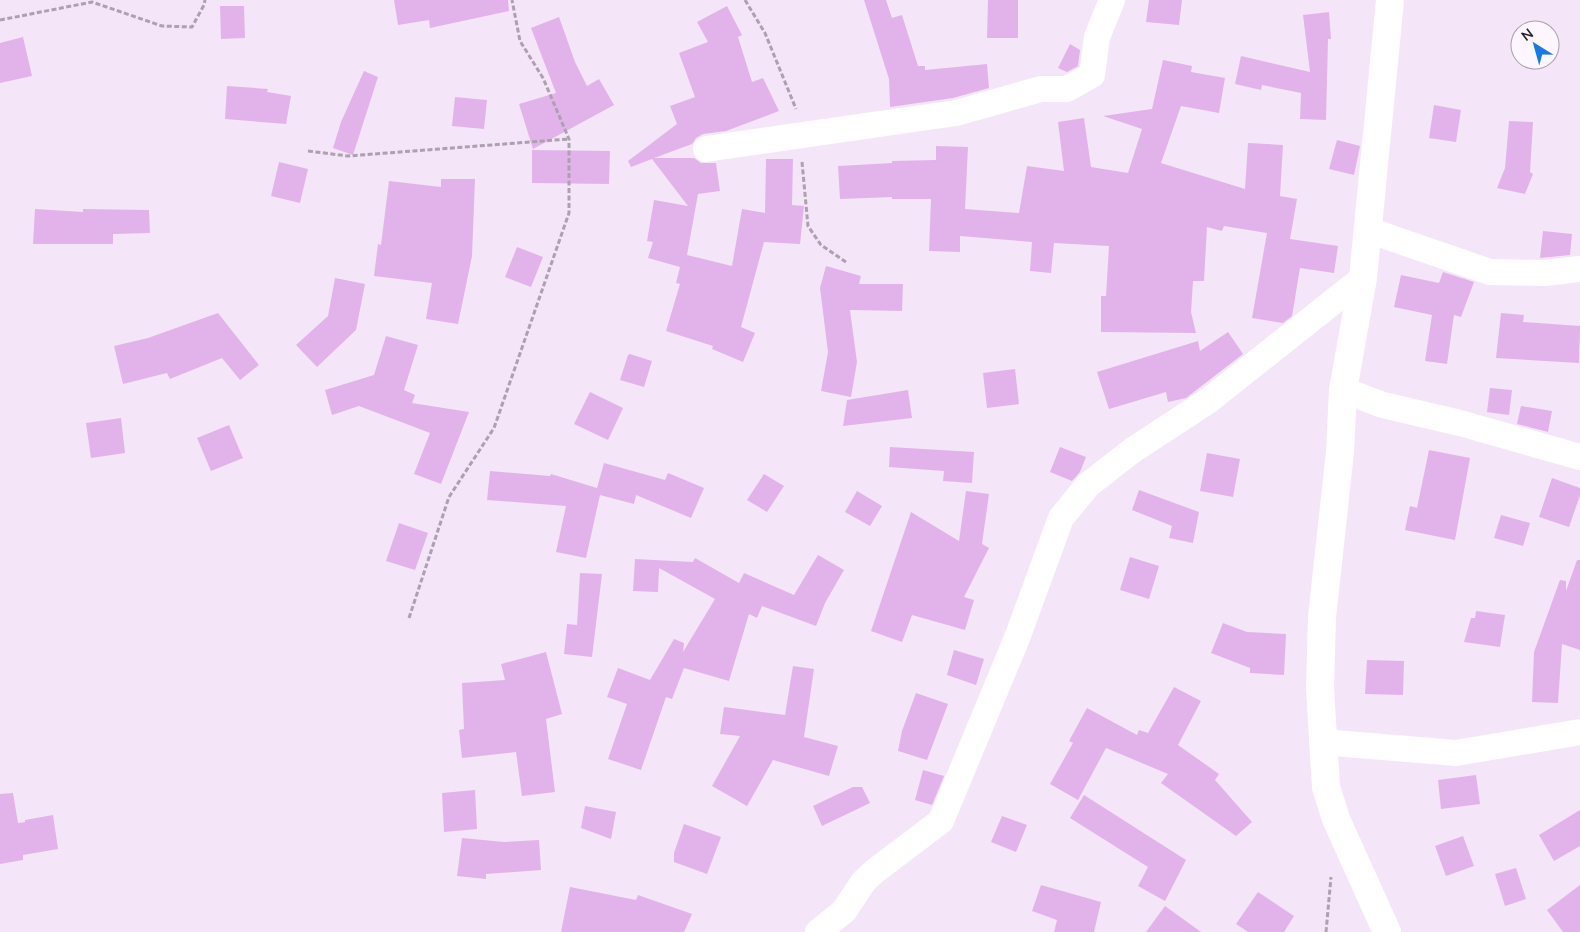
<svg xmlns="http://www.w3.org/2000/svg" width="1580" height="932" font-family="'Nunito Sans',sans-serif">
  <rect width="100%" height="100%" fill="#f5e5f8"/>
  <!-- building -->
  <g fill="#e2b3ea">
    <polygon points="394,0 508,0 509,11 430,28 429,20 398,25"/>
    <polygon points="864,0 886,0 892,18 902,15 918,66 925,66 925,70 987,64 989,88 953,98 890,107 889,79"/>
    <polygon points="988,0 1018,0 1018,38 987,38"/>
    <polygon points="1149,0 1182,0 1179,25 1146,22"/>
    <polygon points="220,6 244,6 245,38 221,39"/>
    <polygon points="727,6 742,35 738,37 752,82 763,78 779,111 726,131 703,134 696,138 692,144 654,158 694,158 701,163 716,163 720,191 698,194 687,255 732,266 742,209 765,213 766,159 793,159 792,205 804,206 800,244 764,242 741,327 755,333 743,362 712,349 713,346 666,331 680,284 676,283 680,267 648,258 653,242 647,241 654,200 688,206 652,159 631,167 628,161 677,124 670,106 695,97 679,53 708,42 697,22"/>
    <polygon points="1329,12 1331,39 1328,39 1326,120 1300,119 1301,93 1262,85 1261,90 1235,84 1241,56 1310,72 1303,15"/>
    <polygon points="559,17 575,62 587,86 599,79 614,105 533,149 519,104 556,93 531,28"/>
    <polygon points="23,37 32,76 0,83 0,43"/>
    <polygon points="1070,44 1080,50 1078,66 1067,72 1058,68"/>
    <polygon points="1163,60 1192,66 1191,72 1225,78 1219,113 1181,106 1161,163 1245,189 1248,143 1283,145 1280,196 1297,199 1290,239 1338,246 1334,273 1300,268 1292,316 1283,323 1252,318 1267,233 1224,226 1222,231 1207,227 1204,281 1193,281 1191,312 1196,333 1101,332 1101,296 1106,296 1109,246 1054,243 1051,273 1030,271 1032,242 960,236 960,252 929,251 931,199 892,199 892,197 840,199 838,166 892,163 892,161 936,160 936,146 968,147 965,209 1019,213 1027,166 1064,171 1058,122 1084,118 1091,167 1128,173 1142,129 1103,116 1152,109"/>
    <polygon points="364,71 378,77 353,155 333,148 341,122"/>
    <polygon points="227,86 268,89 267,92 291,96 286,124 225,119"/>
    <polygon points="455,97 487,100 484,129 452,126"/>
    <polygon points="1434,105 1461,110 1456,142 1429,138"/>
    <polygon points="1509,121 1533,122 1530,172 1533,174 1525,194 1497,188 1505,168"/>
    <polygon points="1337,140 1360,146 1354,175 1329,169"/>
    <polygon points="532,150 610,151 609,184 532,183"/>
    <polygon points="279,162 308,169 300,203 271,196"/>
    <polygon points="441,179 475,179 472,256 458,324 426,319 432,283 374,276 378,244 381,245 389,181 441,187"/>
    <polygon points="35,209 83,212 83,209 149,210 150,233 113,234 113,244 33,244"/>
    <polygon points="1543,231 1572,234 1570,255 1540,258"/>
    <polygon points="517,247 543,257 531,287 505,277"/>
    <polygon points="826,266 861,276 859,284 903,284 902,311 850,310 857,362 851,397 821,391 828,352 820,288"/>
    <polygon points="1443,272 1474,282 1461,317 1454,315 1447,364 1425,361 1432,315 1394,307 1401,275 1439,283"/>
    <polygon points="335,278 365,284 356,330 317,367 296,345 328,316"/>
    <polygon points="218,313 259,365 240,380 222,358 170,379 167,373 123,384 114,346 148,338"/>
    <polygon points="1501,313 1524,315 1523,322 1580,326 1579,363 1496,358"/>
    <polygon points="1228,332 1243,354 1186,398 1168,402 1166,392 1109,409 1097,372 1198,341 1200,351"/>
    <polygon points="386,336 418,345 404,390 415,395 412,403 469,412 441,484 414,474 430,433 359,406 332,415 325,390 374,375"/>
    <polygon points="630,354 652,361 644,387 620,380 628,355"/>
    <polygon points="1015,369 1019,404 987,408 983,373"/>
    <polygon points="1490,388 1512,390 1509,415 1487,412"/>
    <polygon points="908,390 912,418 843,426 847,400"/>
    <polygon points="590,392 623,408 608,440 574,424"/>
    <polygon points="1521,406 1552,411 1548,432 1517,424"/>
    <polygon points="121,418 125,453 91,458 86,423"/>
    <polygon points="229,425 243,458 211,471 197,438"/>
    <polygon points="890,447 974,452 972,483 943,481 944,471 889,467"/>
    <polygon points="1060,447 1086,457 1080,472 1072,481 1050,472"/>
    <polygon points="1429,450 1470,458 1455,540 1405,530 1410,506 1417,508"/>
    <polygon points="1207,453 1240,459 1233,497 1200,491"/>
    <polygon points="604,463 665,480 668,473 704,488 691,518 636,495 634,504 600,495 586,558 556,552 566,506 487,500 490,471 550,476 551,474 597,488"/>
    <polygon points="764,474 784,486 767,512 747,500"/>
    <polygon points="1552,478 1580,488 1580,495 1569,527 1539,517"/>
    <polygon points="1139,490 1199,512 1193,543 1169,538 1172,526 1132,510"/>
    <polygon points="857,491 882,506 870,526 845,512"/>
    <polygon points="966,491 989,494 982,544 989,548 964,597 974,600 965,630 912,615 902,642 871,631 911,512 959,541"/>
    <polygon points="1501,515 1530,523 1523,546 1494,538"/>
    <polygon points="399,523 428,533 415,570 386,561"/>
    <polygon points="818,555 844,570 825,603 816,626 762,606 757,618 749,614 729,681 684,668 672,699 666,697 641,770 608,759 627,704 607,697 618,668 650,680 674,639 684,643 683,652 715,599 659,568 658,592 633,591 635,559 693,562 695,558 739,583 744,573 794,595"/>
    <polygon points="1130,557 1159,566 1149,599 1120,590"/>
    <polygon points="1577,560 1580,560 1580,650 1562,644 1558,703 1532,702 1534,652 1560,580 1566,581 1566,591"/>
    <polygon points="580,573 602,574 592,657 564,654 567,624 577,625"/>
    <polygon points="1476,611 1505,615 1500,647 1464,642 1471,618 1475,618"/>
    <polygon points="1223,623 1247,632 1286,634 1284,675 1250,673 1250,668 1211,653"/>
    <polygon points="954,650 984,659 976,685 947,675"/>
    <polygon points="546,652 562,714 546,719 555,792 522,796 516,752 462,758 459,730 464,729 462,683 505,680 501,664"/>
    <polygon points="1367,660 1404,661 1403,695 1365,694"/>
    <polygon points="793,666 814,669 804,737 838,746 829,776 773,760 747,806 712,786 740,736 720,734 724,707 785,715"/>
    <polygon points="1174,687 1201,701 1178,745 1219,774 1215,780 1252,822 1236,836 1161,783 1168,774 1106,748 1078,800 1050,784 1073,743 1069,741 1087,708 1137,735 1139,730 1148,733"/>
    <polygon points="916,693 948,704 927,760 898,751 902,731"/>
    <polygon points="923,770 944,776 932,805 915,800"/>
    <polygon points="1476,775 1480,804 1441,809 1438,780"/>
    <polygon points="853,787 862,787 870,803 822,826 813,806"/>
    <polygon points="475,790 477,829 444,832 442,793"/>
    <polygon points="13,793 18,823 25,822 25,820 53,815 58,849 23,855 23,860 0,864 0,794"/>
    <polygon points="1084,795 1186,860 1165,901 1138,886 1148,867 1070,818"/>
    <polygon points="585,806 616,812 611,839 581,828"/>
    <polygon points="1580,810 1580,846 1554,861 1539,835"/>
    <polygon points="1002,816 1027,825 1016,852 991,842"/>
    <polygon points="684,824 721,837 707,874 674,862 674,853"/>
    <polygon points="1463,836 1474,866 1446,876 1435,846"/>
    <polygon points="462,838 504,842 539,840 541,870 486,874 486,879 457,876"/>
    <polygon points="1516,868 1526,899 1505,906 1495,874"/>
    <polygon points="1041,885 1101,902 1094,932 1054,932 1057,920 1032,911"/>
    <polygon points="1580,885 1580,932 1563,932 1547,910"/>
    <polygon points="570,887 636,900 638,895 692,914 684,932 561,932"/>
    <polygon points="1258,892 1294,916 1284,932 1248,932 1236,924"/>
    <polygon points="1165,906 1201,932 1146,932"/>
  </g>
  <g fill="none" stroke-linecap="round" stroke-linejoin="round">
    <!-- path -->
    <g stroke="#ada0af" stroke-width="3" stroke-dasharray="5 2.5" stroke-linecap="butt">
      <polyline points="745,0 765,33 796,109"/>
      <polyline points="0,20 92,2 162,26 192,27 204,5 205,0"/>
      <polyline points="308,151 348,156 569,139"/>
      <polyline points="802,162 808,226 821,245 846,262"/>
      <polyline points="409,618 449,497 494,428 569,213 569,139 543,78 520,41 512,0"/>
      <polyline points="1326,932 1331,877"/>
    </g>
    <!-- street -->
    <g stroke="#fff" stroke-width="26">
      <polyline points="706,149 956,113 1041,89 1067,89 1092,75 1097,37 1112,0"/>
      <polyline points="1368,230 1490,272 1545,273 1580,269"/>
      <polyline points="1343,390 1383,405 1460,423 1580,457"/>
      <polyline points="1322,742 1456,753 1580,732"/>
      <polyline points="818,932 844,911 864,881 875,871 941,821 1017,638 1061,518 1088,485 1133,450 1208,401 1363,278"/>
    </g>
    <!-- secondary -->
    <polyline stroke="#fff" stroke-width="28" points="1387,932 1336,819 1326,787 1320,688 1322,617 1340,452 1343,390 1363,278 1390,0"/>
  </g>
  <!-- north arrow -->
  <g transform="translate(1535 45) rotate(323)"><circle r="24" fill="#fdf6fe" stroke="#a6a0a7"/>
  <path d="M0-4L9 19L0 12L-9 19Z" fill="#1779e1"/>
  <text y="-8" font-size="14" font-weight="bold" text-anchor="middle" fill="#241e25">N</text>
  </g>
</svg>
